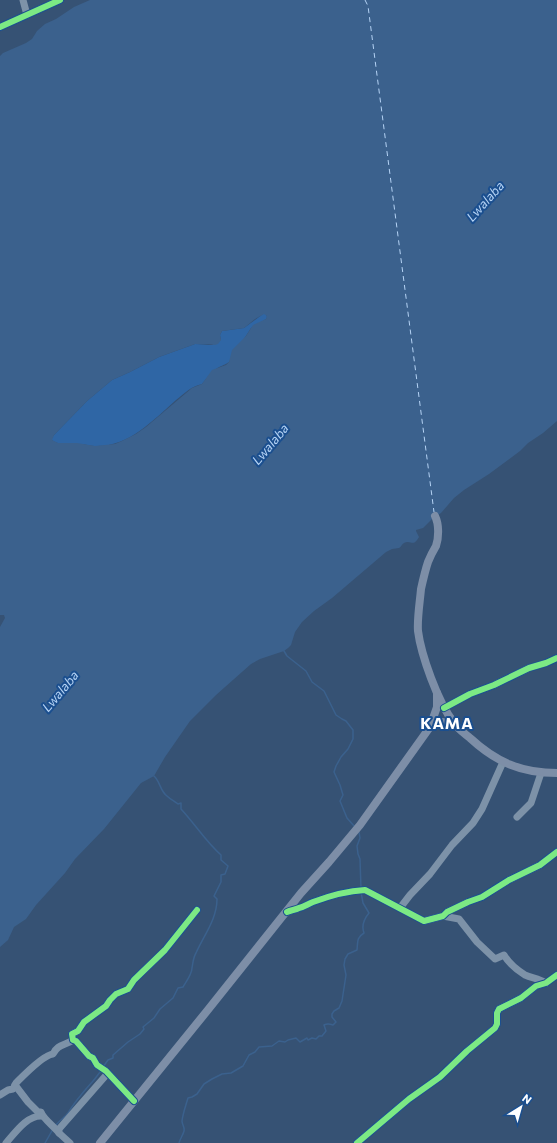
<svg xmlns="http://www.w3.org/2000/svg" width="557" height="1143" font-family="Commissioner,sans-serif">
  <rect width="100%" height="100%" fill="#365274"/>
  <!-- green -->
  <path fill="#2f66a5" d="M263 314H266L267 317 266 319 251 328 229 362C225 365 220 366 216 369 209 374 207 378 202 384 190 387 185 393 176 400 152 421 129 447 95 446 90 446 85 444 79 444 71 443 59 446 52 440V438L54 435 87 401 112 380 130 372 159 357 184 348 195 344 212 345 221 340 220 335 222 331 244 328Z"/>
  <!-- water -->
  <path fill="#3b618d" fill-rule="evenodd" d="M90 0H557V421L543 433 528 443 520 451 489 474 464 490 454 498 441 513 433 518 423 528 416 530V531L419 537C413 548 411 539 404 543 402 544 401 547 399 548L392 549 386 552 332 598 314 611 302 622 295 632 291 645 288 648 284 651 260 659 251 664 216 695 190 721 165 757 154 776 141 783 104 829 75 859 65 873 36 905 26 919 14 927 8 940 0 947V627L5 618 4 615H0V56L3 53 26 43 32 39 37 31 45 24 56 19 74 7ZM264 314 267 316 266 319 253 325 246 336 232 350 229 362 226 365 212 370 202 384 192 388 146 427 136 434 122 441 115 444 95 446 77 443H58L52 440 54 435 87 401 112 380 130 372 159 357 195 344H208L215 345 218 344 221 340 220 335 222 331 244 328 255 319Z"/>
  <g fill="none" stroke-linecap="round" stroke-linejoin="round">
    <!-- stream -->
    <g stroke="#3b618d" stroke-width="1.5">
      <polyline points="284,651 287,656 306,671 312,682 324,691 336,715 342,719 346,721 353,730 353,739 348,749 341,757 336,766 334,772 340,785 343,795 340,801 347,818 355,827"/>
      <polyline points="359,832 360,838 357,846 358,854 360,859 361,889"/>
      <path d="M103 1067 108 1060 113 1058V1055L128 1042 140 1034 144 1029 143 1027 154 1018 160 1009 173 998 178 988 183 987C186 982 192 974 192 968 193 963 193 958 196 953 204 935 217 919 217 899L214 896 221 882V875L225 874 228 866 221 860V855C206 842 195 824 181 809V803L178 804C174 801 170 799 167 796 160 791 160 781 154 776"/>
      <path d="M55 1126C59 1121 65 1117 68 1113 75 1101 84 1091 93 1081 96 1078 98 1074 101 1071"/>
      <polyline points="45,1143 53,1129"/>
      <path d="M179 1143C180 1139 183 1135 184 1131 185 1127 182 1125 182 1121 183 1113 186 1105 188 1098L192 1097 197 1094 204 1084 212 1079 222 1074 231 1073 243 1066 249 1055 255 1052 259 1047 272 1046 279 1041 285 1042 288 1040 296 1038 300 1042 307 1038 308 1040 312 1038 316 1039 319 1036H322L326 1031 324 1025C328 1023 330 1024 333 1025L336 1022 332 1017V1014L334 1011 339 1008 342 1001 346 975 344 965 345 959 348 954 357 950C358 942 356 938 364 933 361 925 364 919 369 913L363 903 361 892"/>
    </g>
    <!-- ferry -->
    <polyline stroke="#b5d3f5" stroke-width="1" stroke-dasharray="5 4" stroke-linecap="butt" points="365,0 368,6 434,512"/>
    <!-- minor -->
    <g stroke="#7d92a8" stroke-width="7">
      <polyline points="23,0 27,15"/>
      <polyline points="0,27 60,0"/>
      <polyline points="444,708 470,694 494,685 529,668 546,663 557,658"/>
      <polyline points="517,817 531,803 541,773"/>
      <polyline points="400,908 410,895 430,874 452,845 473,823 482,809 503,762"/>
      <path d="M287 912C291 910 295 910 299 908 304 907 308 904 313 902 329 896 347 891 365 890L424 921 443 916 447 912 468 902 482 897 509 880 540 865 557 852"/>
      <path d="M443 916 459 919 477 942 495 959 504 955C508 962 517 970 525 975 532 978 539 979 546 983"/>
      <path d="M15 1085 28 1102 38 1112H41C43 1119 55 1127 59 1133"/>
      <path d="M0 1095 8 1090 13 1089 16 1083C23 1076 43 1055 53 1054 58 1044 64 1046 73 1040"/>
      <polyline points="134,1101 106,1071 97,1065 93,1058 89,1056 76,1041 73,1040 72,1034 78,1031 84,1022 106,1006 110,1000 116,994 128,989 134,980 165,950 197,910"/>
      <path d="M6 1143C15 1133 27 1115 42 1116"/>
      <polyline points="70,1143 59,1133 59,1129 108,1073"/>
      <polyline points="357,1143 409,1099 440,1077 467,1051 495,1028 497,1024 497,1013 499,1009 521,998 536,986 546,983 557,975"/>
    </g>
    <!-- major -->
    <g stroke="#7d8ea7" stroke-width="8">
      <path d="M435 516C439 524 439 537 436 546 433 551 430 557 428 562 425 571 423 580 421 589 420 601 417 619 418 631 420 647 425 662 431 678 437 694 444 710 454 723 458 729 464 733 470 738 496 762 521 773 557 773"/>
      <polyline points="430,727 442,722 455,725"/>
      <polyline points="100,1143 207,1011 301,893 329,862 360,825 430,727 437,707 437,693"/>
    </g>
    <defs>
      <g id="cycleway">
        <polyline points="0,27 60,0"/>
        <polyline points="444,708 470,694 494,685 529,668 546,663 557,658"/>
        <path d="M287 912C291 910 295 910 299 908 304 907 308 904 313 902 329 896 347 891 365 890L424 921 443 916 447 912 468 902 482 897 509 880 540 865 557 852"/>
        <polyline points="134,1101 106,1071 97,1065 93,1058 89,1056 76,1041 73,1040 72,1034 78,1031 84,1022 106,1006 110,1000 116,994 128,989 134,980 165,950 197,910"/>
        <polyline points="357,1143 409,1099 440,1077 467,1051 495,1028 497,1024 497,1013 499,1009 521,998 536,986 546,983 557,975"/>
      </g>
    </defs>
    <!-- cycleway casing -->
    <use href="#cycleway" stroke="#1b4f8f" stroke-width="8"/>
    <!-- cycleway -->
    <use href="#cycleway" stroke="#7ce984" stroke-width="6"/>
  </g>
  <g text-anchor="middle" stroke-width="4" stroke-linejoin="round" paint-order="stroke">
    <!-- water labels -->
    <g font-size="13" font-style="italic" fill="#b5d3f5" stroke="#1b4f8f">
      <text transform="translate(485 201) rotate(-48)" y="5">Lwalaba</text>
      <text transform="translate(270 444) rotate(-50)" y="5">Lwalaba</text>
      <text transform="translate(60 691) rotate(-50)" y="5">Lwalaba</text>
    </g>
    <!-- district labels -->
    <g font-size="16" font-weight="bold" letter-spacing="1" fill="#fff" stroke="#1b4f8f">
      <text x="447" y="729">KAMA</text>
    </g>
  </g>
  <!-- north arrow -->
  <g transform="translate(521 1107) rotate(37)" stroke="#1b4f8f" stroke-width="3" paint-order="stroke">
  <path d="M0-3L7 15L0 10L-7 15Z" fill="#ffffff"/>
  <text y="-6" font-size="11" font-weight="bold" text-anchor="middle" fill="#ffffff">N</text>
  </g>
</svg>
